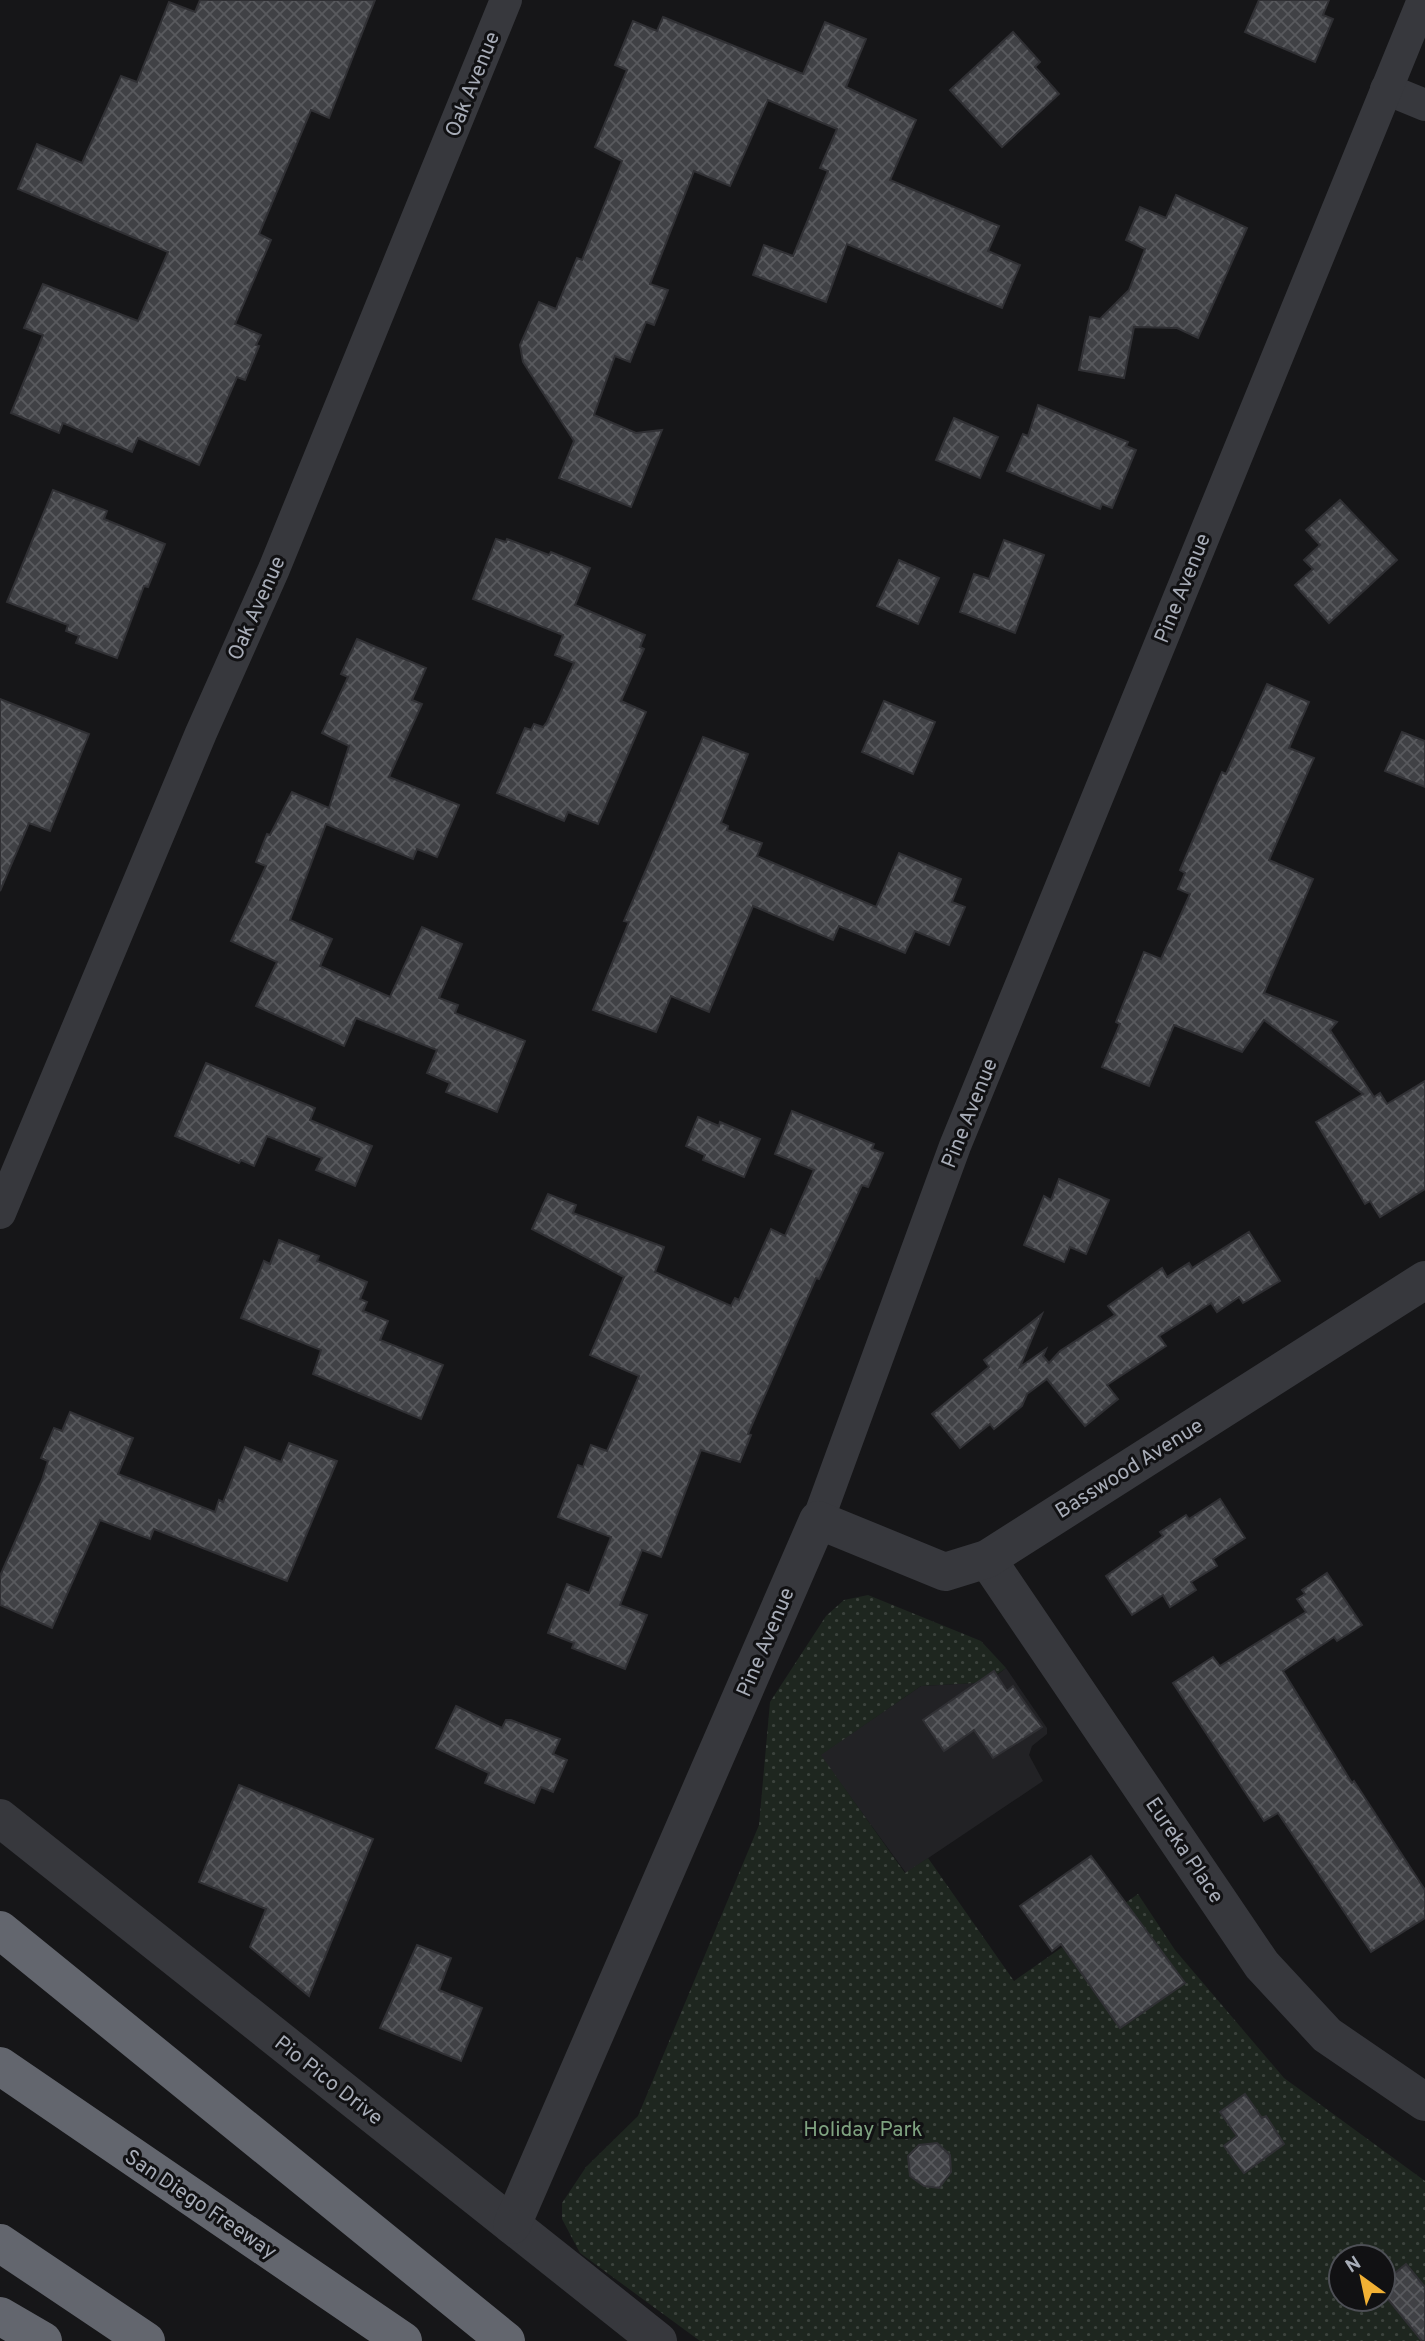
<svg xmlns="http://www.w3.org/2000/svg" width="1425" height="2341" font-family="Overpass,sans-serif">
  <defs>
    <pattern id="park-dots" width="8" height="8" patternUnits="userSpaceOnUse" patternTransform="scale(1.75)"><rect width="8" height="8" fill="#1e261f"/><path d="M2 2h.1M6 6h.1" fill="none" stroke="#3c433d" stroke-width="1.8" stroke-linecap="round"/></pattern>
    <pattern id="building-cross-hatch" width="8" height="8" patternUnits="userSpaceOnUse" patternTransform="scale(1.75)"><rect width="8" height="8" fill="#404145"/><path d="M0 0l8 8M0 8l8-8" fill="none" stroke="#595a5e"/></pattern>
  </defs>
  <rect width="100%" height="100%" fill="#161618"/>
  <!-- built -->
  <polygon fill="#222225" points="1006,1668 1047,1728 1047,1734 1032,1746 1029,1755 1043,1781 906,1873 820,1755 921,1686 976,1683 994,1671 997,1675"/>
  <!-- park -->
  <path fill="url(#park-dots)" fill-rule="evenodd" d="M868 1595 981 1641 1006 1668 996 1675 993 1671 976 1683 921 1686 821 1755 905 1873 928 1858 1014 1981 1138 1894 1175 1950 1284 2078 1425 2181V2341H700L580 2253 562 2219V2203L586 2167 638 2116 759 1825 770 1702 826 1616 844 1600ZM1341 2257H1383V2299H1341Z"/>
  <!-- building -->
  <g fill="url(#building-cross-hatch)" stroke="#303034" stroke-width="2">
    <polygon points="200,0 375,0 329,118 311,110 259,234 271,240 235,324 261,335 256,345 259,346 245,380 237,377 199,465 138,438 132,452 63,423 59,433 11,413 43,335 24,328 43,284 138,321 168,252 18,189 37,144 82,163 121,76 137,82 169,2 195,12"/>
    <polygon points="1259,0 1329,0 1323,15 1333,19 1315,62 1245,32"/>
    <polygon points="663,17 803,74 825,22 866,39 846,87 916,120 890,180 999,226 988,251 1020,265 1002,308 847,244 826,302 753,275 764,245 793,256 828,171 820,168 837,129 768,100 730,186 694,171 650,284 668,290 654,325 646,322 630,362 615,356 594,415 636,433 662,430 631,507 559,478 574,441 523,362 520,345 539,302 556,309 577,258 582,260 622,161 595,147 627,70 615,65 633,21 657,31"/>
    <polygon points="1013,32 1040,62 1035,67 1059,94 1002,147 950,90"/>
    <polygon points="1176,195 1247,228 1198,338 1177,328 1134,327 1124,378 1079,370 1090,317 1100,319 1129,290 1145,249 1126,240 1140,207 1166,218"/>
    <polygon points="1038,405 1128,442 1126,446 1136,450 1112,508 1102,504 1100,509 1007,471 1023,434 1028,436"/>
    <polygon points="954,418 998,437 980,478 936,460"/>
    <polygon points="53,490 107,511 104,519 165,544 148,587 144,586 117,658 76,643 79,636 66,631 68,625 7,602"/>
    <polygon points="1340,500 1397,560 1329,623 1295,585 1313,569 1304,560 1320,545 1306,530"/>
    <polygon points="496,539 506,542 507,539 549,555 551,552 590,568 575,605 645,635 640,647 644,649 621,701 646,712 598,824 568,812 564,821 497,793 525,728 531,730 534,724 543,727 547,722 574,663 555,655 563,635 473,599"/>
    <polygon points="1004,540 1044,555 1015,633 960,612 974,574 989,579"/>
    <polygon points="899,560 939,578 918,624 877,606"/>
    <polygon points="357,639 426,668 412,700 422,704 389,777 459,805 437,857 417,849 413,859 326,824 290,920 332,939 320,966 390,997 422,927 462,944 439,998 458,1005 455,1013 525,1041 497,1112 446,1092 450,1083 427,1073 437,1050 356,1018 344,1046 256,1006 277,962 231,941 266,866 256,862 267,834 270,835 292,792 329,808 349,746 322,733 348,677 341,674"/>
    <polygon points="1267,684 1309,702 1289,748 1314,758 1269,860 1313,879 1264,993 1337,1022 1330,1030 1374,1097 1380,1093 1387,1104 1425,1081 1425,1189 1380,1217 1370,1201 1365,1204 1316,1122 1363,1094 1264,1020 1242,1052 1174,1025 1149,1086 1102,1067 1120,1024 1116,1022 1144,952 1161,959 1190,894 1178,889 1185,873 1180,870 1222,772 1226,774"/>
    <polygon points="0,699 89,734 50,831 29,823 0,891"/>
    <polygon points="884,701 935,722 913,774 862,752"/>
    <polygon points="1402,732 1425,741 1425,787 1385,771"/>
    <polygon points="703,737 748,754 721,823 728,826 727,830 762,843 757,856 876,907 899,853 961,879 952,902 965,907 949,945 915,931 905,953 839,926 833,940 753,906 709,1012 671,996 656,1032 593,1010 629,922 624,921"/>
    <polygon points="206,1063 315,1108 310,1120 372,1146 355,1186 316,1170 322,1158 267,1136 254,1166 241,1160 239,1163 175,1136"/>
    <polygon points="792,1111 874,1144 872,1149 883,1153 868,1187 862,1185 819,1279 816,1278 748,1434 751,1435 740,1462 701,1450 661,1557 642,1550 620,1605 647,1615 625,1669 572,1648 574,1643 548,1633 567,1584 589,1593 611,1537 558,1517 578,1465 583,1467 591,1445 607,1451 639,1376 590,1355 624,1277 532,1229 548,1194 576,1205 573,1213 664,1247 655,1272 731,1306 735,1298 739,1300 771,1229 785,1236 814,1170 775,1154"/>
    <polygon points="698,1117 719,1126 720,1122 760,1139 744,1177 703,1160 705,1155 686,1146"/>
    <polygon points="1059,1179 1109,1200 1086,1254 1070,1247 1064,1262 1024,1245 1044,1196 1051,1200"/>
    <polygon points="1249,1232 1280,1281 1243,1303 1239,1297 1217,1312 1211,1303 1159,1336 1166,1346 1107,1385 1118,1399 1085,1426 1047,1379 1027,1394 1022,1406 994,1429 990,1424 960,1448 932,1414 989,1367 984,1360 1042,1314 1020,1367 1046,1349 1043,1356 1049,1363 1060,1351 1115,1315 1108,1306 1162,1268 1167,1277 1189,1263 1192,1268"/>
    <polygon points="279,1240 319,1256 317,1261 367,1282 360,1299 367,1302 363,1311 388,1321 380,1340 443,1365 421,1419 313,1374 321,1350 241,1318 264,1261 270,1264"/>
    <polygon points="70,1412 133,1438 118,1474 215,1512 219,1500 223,1502 245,1447 281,1462 289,1443 337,1461 287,1581 154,1529 150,1539 100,1520 52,1628 0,1605 0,1576 42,1480 48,1461 41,1458 54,1428 62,1431"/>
    <polygon points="1220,1499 1245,1538 1213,1559 1217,1566 1191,1582 1196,1590 1170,1607 1163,1595 1132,1615 1106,1576 1163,1536 1160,1532 1186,1515 1189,1519"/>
    <polygon points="1327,1573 1362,1625 1337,1641 1334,1637 1283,1671 1352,1783 1354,1781 1425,1890 1425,1918 1371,1952 1278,1813 1264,1821 1173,1683 1213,1657 1220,1666 1306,1612 1297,1599 1305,1594 1302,1590"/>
    <polygon points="994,1671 1007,1691 1013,1686 1042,1727 993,1758 974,1730 944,1751 923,1720"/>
    <polygon points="456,1706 502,1728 506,1720 511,1720 560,1739 553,1754 567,1760 553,1792 541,1787 534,1803 485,1783 489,1773 436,1748"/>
    <polygon points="239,1785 373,1839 309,1996 250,1947 266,1909 199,1882"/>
    <polygon points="1091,1856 1185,1983 1120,2028 1061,1944 1052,1951 1020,1906"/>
    <polygon points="417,1945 451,1958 439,1990 482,2008 461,2061 380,2028"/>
    <polygon points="1245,2094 1262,2118 1266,2116 1284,2144 1244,2173 1224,2146 1237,2136 1220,2112"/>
    <polygon points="937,2143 950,2155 951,2172 939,2188 924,2186 910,2176 908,2156 919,2145"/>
    <polygon points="1406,2264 1425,2287 1425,2341 1422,2341 1383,2293 1383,2283"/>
  </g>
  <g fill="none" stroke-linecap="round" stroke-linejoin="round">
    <!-- minor -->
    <g stroke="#37383d" stroke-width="32">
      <polyline points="1386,89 1425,105"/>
      <polyline points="0,1213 201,733 274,569 506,0"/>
      <polyline points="818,1520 955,1146 1423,0"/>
    </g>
    <!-- tertiary -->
    <g stroke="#37383d" stroke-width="38">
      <polyline points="987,1559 1262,1965 1327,2035 1425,2102"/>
      <polyline points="0,1818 658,2341"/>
      <polyline points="512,2225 818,1520 945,1572 987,1559 1425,1280"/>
    </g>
    <!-- motorway -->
    <g stroke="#63666e" stroke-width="38">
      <polyline points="0,1930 506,2341"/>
      <polyline points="0,2066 403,2341"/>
      <polyline points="0,2243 146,2341"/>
      <polyline points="0,2316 43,2341"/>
    </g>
  </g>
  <g text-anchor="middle" stroke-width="6" stroke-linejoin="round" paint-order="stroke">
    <!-- street labels -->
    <g font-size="21" fill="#a8adb8" stroke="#111113">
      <text transform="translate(472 84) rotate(-68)" y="7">Oak Avenue</text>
      <text transform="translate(1182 588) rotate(-68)" y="7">Pine Avenue</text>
      <text transform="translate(256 608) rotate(-66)" y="7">Oak Avenue</text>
      <text transform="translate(969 1113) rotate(-68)" y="7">Pine Avenue</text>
      <text transform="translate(1129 1468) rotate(-32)" y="7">Basswood Avenue</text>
      <text transform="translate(765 1642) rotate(-67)" y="7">Pine Avenue</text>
      <text transform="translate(1185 1850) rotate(56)" y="7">Eureka Place</text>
      <text transform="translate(329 2080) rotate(38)" y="7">Pio Pico Drive</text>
      <text transform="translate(201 2204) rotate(34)" y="7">San Diego Freeway</text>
    </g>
    <!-- park labels -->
    <g font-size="21" fill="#7fa381" stroke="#111113">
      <text x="863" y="2136">Holiday Park</text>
    </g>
  </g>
  <!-- north arrow -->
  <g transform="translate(1362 2278) rotate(327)"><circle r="33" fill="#111113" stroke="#4d4f55" stroke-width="2"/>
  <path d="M0-5L12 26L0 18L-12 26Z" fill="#f2b134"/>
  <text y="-10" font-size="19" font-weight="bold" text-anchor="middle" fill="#a8adb8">N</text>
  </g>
</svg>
